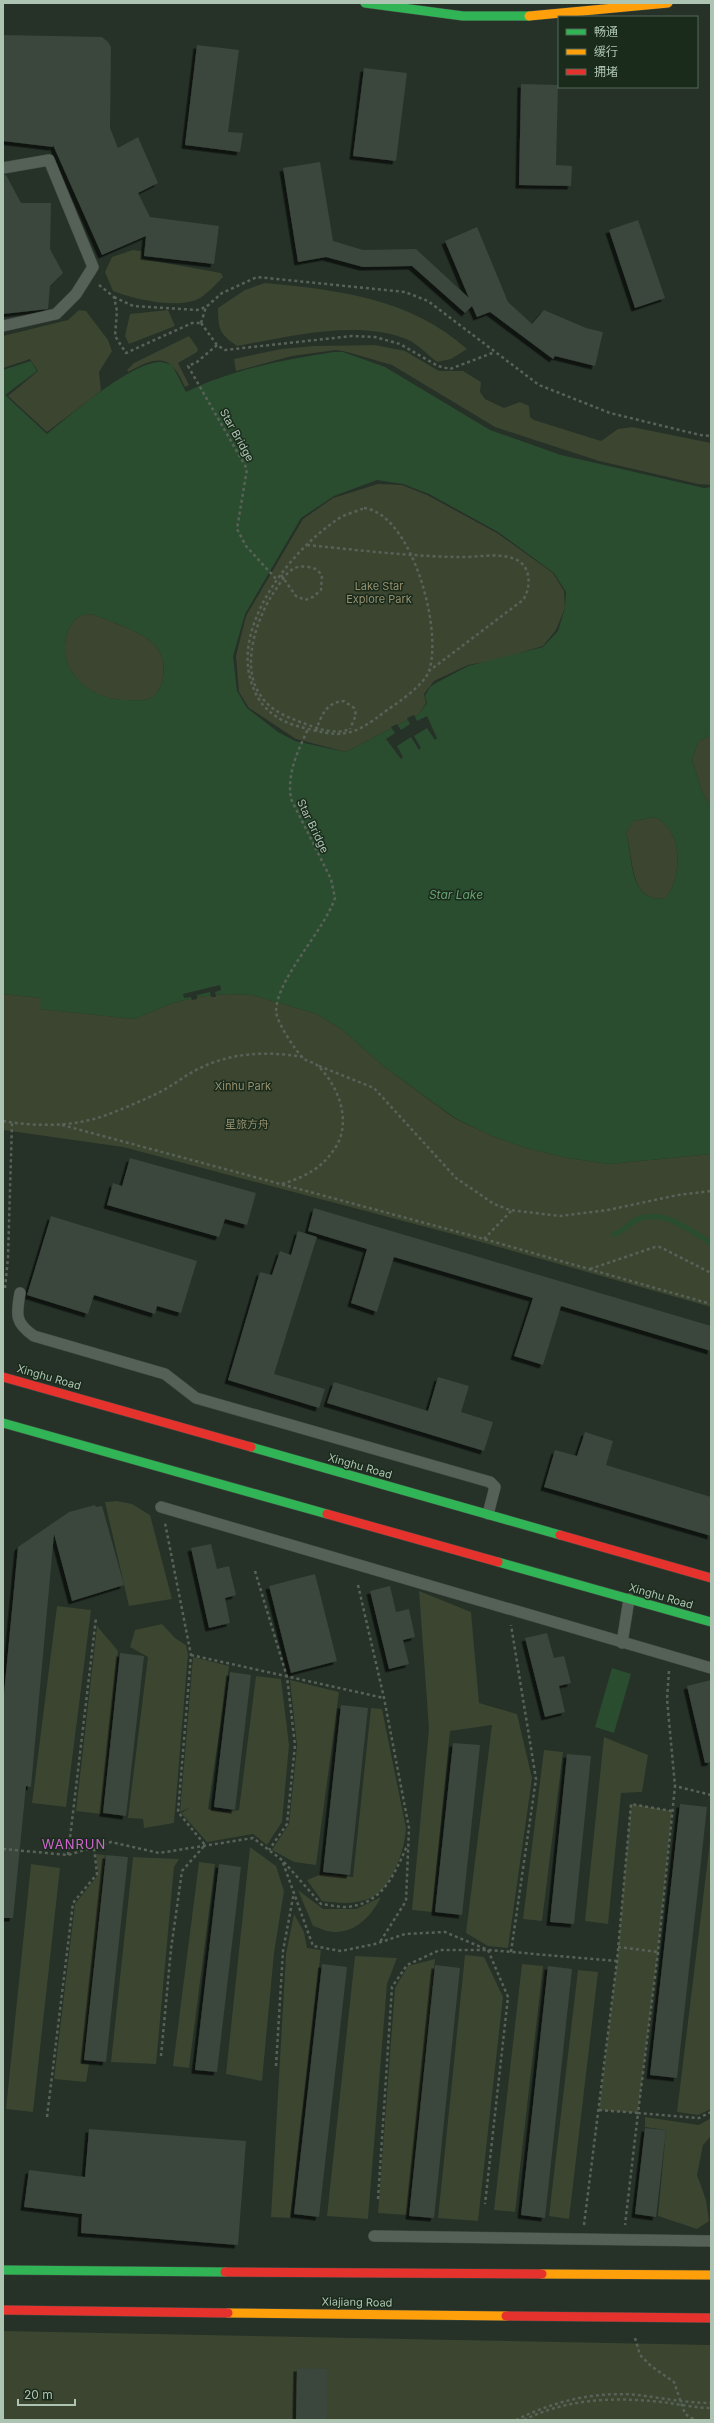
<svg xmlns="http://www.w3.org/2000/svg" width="714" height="2423" font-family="Inter,'Noto Sans SC',sans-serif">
  <defs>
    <filter id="shadow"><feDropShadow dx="-3.5" dy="3.5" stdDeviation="0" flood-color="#0009"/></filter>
  </defs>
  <rect width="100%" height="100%" fill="#263128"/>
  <!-- green -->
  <g fill="#3b4530">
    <path d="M133 250 141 251 143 259 221 273 223 277C216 284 208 293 200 298 180 310 133 299 113 291L105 272 112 257Z"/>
    <path d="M265 283C338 290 410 298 467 349L451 359 437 362C428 355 417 343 406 339 356 319 288 337 237 346 220 334 218 330 218 308L245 290Z"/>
    <polygon points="79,310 86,311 108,340 112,351 99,372 101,391 47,432 8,396 38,371 30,359 3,368 3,336 68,320"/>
    <polygon points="168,310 175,326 129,344 125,336 130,314"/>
    <path d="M189 336 198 349 197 352 178 363 189 385 185 387C171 354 158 355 128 372L127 370 134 363Z"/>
    <polygon points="375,345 405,351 439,371 463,371 481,382 480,392 485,399 504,408 520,402 529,406 530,417 534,420 601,441 618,429 632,427 711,443 711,485 698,484 599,461 495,427 392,365 347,352 336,350 292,356 236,371 234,359 281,349 314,346"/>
    <polygon points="378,484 402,485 427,495 497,533 553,573 564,591 565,608 556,630 543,646 496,660 468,665 434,681 424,694 426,703 419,714 346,752 296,739 249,708 239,692 236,656 246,616 303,519 333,498"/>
    <path d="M85 614C95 614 99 617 108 620 135 632 169 640 163 677 162 686 157 695 149 699 143 701 133 700 127 700 95 701 58 675 66 638 69 625 73 619 85 614Z"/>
    <polygon points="711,735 711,808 701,789 692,759 699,741"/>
    <path d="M656 817C661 821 667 825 670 830 682 849 679 880 666 898 628 904 634 856 626 833L633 821Z"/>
    <polygon points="3,994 41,998 41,1009 134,1019 173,1003 198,997 224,994 252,995 317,1014 344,1031 382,1065 454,1118 492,1136 526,1148 568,1158 609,1164 711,1154 711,1307 456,1235 123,1147 3,1130"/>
    <polygon points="117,1501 132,1504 150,1515 172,1599 129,1606 105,1502"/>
    <polygon points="419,1591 471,1612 479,1703 517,1714 532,1778 508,1948 488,1946 466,1933 492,1725 450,1731 432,1912 412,1910 429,1729"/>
    <polygon points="57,1606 91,1610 66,1807 32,1803"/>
    <polygon points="162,1624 175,1638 186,1645 188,1654 174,1823 144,1828 143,1819 128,1818 148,1657 130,1647 135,1630"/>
    <polygon points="97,1626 118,1651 101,1814 76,1811"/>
    <polygon points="193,1657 229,1666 208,1809 225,1812 239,1810 256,1676 281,1679 289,1745 282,1822 267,1845 253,1834 207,1842 181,1813 191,1807 180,1812"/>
    <polygon points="290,1680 339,1692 316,1865 294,1862 272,1850 289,1824 297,1746"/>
    <path d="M371 1708 382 1709 406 1828C405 1849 392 1888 371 1898 355 1905 338 1903 322 1901L307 1880 322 1874 353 1877Z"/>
    <polygon points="604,1737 648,1755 642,1792 621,1793 608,1924 585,1921"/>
    <polygon points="544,1750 563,1752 542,1921 523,1919"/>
    <polygon points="631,1804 672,1811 658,1952 638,2113 599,2110 617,1961"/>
    <polygon points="711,1833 711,2109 698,2115 677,2112"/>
    <polygon points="250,1847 276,1866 284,1891 274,1953 262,2081 226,2074"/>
    <polygon points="96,1854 105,1855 82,2064 89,2064 86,2082 54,2079 75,1904 98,1875"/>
    <polygon points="133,1857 179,1859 174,1867 156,2064 111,2062"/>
    <polygon points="199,1862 215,1864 189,2068 173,2066"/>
    <polygon points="31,1864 60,1868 33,2112 6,2109"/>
    <path d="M298 1890 323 1909H356L381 1897C372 1915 356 1933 334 1932 327 1932 319 1928 313 1926Z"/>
    <polygon points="294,1914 304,1932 307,1948 321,1950 290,2218 271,2217 286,1954"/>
    <polygon points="465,1955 484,1957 503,1997 478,2221 438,2218"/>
    <polygon points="355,1956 397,1958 387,1984 368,2219 327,2216"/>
    <polygon points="435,1959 407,2215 378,2213 395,1988 408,1966"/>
    <polygon points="522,1964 543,1966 515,2212 494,2210"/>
    <polygon points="578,1970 598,1972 569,2219 549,2216"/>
    <polygon points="645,2117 699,2125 711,2118 711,2136 703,2145 697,2175 706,2200 709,2221 697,2229 658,2216 666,2130 645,2127"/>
    <polygon points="3,2331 711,2345 711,2420 3,2420"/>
  </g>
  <!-- water -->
  <g fill="#2b4d2f" fill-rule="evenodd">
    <path d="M334 352H343L385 367 490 430 561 455 704 488 711 487V735L699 741 692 759 701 789 711 808V1154L609 1164 568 1158 526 1148 492 1136 455 1118 382 1065 344 1031 317 1014 252 995 224 994 198 997 173 1003 134 1019 40 1009 41 998 3 994V370L31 361 37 371 5 395 47 434C72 414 130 363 160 362 164 362 168 364 172 365L186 392C232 369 283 360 334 352ZM377 480 403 484 429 494 498 532 554 573 566 592 565 608 558 631 543 647 468 666 436 683 430 687 425 696 427 703 419 714 346 752 295 741 278 732 247 708 237 691 233 656 245 614 301 518 334 496ZM85 614C95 614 99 617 108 620 135 632 169 640 163 677 162 686 157 695 149 699 143 701 133 700 127 700 95 701 58 675 66 638 69 625 73 619 85 614ZM656 817C661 821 667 825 670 830 682 849 679 880 666 898 628 904 633 856 626 833L633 821Z"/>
    <polygon points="612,1668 631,1674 614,1733 595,1727"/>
  </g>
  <!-- pier -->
  <g fill="#263128">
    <polygon points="414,715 417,721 427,716 437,738 435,740 427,728 414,736 421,748 419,750 411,737 397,746 403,757 401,759 386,739 395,733 391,727 397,724 401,730 410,724 407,718"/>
    <polygon points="220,985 221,990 215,992 216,997 211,997 210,992 197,995 197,999 192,1000 191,997 184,998 183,994"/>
  </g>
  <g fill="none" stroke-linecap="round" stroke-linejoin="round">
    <!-- stream -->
    <path stroke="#2b4d2f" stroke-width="5.5" d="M614 1234C624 1232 631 1221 641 1218 668 1211 690 1231 711 1243"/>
  </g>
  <!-- building -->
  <g fill="#3a463c" filter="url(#shadow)">
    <polygon points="3,35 102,37 108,42 111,47 110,128 118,148 138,137 158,183 138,193 150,217 219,226 214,264 144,256 146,236 102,255 53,145 53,147 3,141"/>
    <polygon points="197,45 239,50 228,132 243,133 240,152 185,145"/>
    <polygon points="364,68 407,73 396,161 353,156"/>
    <polygon points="521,84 558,85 556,165 572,166 571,186 519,185"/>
    <polygon points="320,162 333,241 363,250 416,249 469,298 445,241 477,227 508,302 532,324 544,310 586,328 603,332 595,366 555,356 553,359 490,312 477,317 472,306 465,313 412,266 363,267 326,257 298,262 283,168"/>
    <polygon points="3,175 6,175 21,203 51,203 50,249 63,273 50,286 48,309 3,314"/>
    <polygon points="638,220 665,298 635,308 609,230"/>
    <polygon points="130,1158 256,1193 247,1225 225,1219 219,1237 107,1205 113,1183 122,1186"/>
    <polygon points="314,1208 711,1326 711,1351 561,1306 543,1365 514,1356 533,1298 394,1257 377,1312 351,1303 367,1249 308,1231"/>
    <polygon points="51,1216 197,1261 181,1313 157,1306 155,1314 94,1295 88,1314 27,1295"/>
    <polygon points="298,1231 317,1237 274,1374 325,1389 319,1408 228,1380 260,1272 272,1275 280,1251 291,1255"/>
    <polygon points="438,1377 469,1386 461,1412 493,1422 484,1451 327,1403 334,1382 428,1411"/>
    <polygon points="585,1432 613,1441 606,1465 711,1497 711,1536 544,1487 555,1450 577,1456"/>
    <polygon points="95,1505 96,1507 102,1506 124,1585 72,1601 54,1534 31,1787 26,1786 13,1918 3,1918 3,1704 18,1547 69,1512"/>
    <polygon points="211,1544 217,1569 229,1566 236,1595 225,1598 230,1623 209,1628 191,1548"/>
    <polygon points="315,1574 337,1661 291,1673 269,1586"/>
    <polygon points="390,1586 396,1612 409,1609 415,1637 403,1640 409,1664 389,1669 370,1591"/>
    <polygon points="547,1633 554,1658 564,1656 571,1683 559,1686 565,1712 545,1717 525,1638"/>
    <polygon points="120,1653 144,1656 126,1816 103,1813"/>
    <polygon points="230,1672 251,1675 235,1810 214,1807"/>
    <polygon points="711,1680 711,1762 705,1763 687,1686"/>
    <polygon points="341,1705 368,1708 350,1875 323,1872"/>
    <polygon points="453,1743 480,1745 462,1915 435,1912"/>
    <polygon points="567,1754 591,1756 574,1924 550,1922"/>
    <polygon points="680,1804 707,1807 677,2078 650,2075"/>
    <polygon points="106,1855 128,1857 106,2062 84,2060"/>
    <polygon points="219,1864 241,1867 217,2072 195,2070"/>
    <polygon points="322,1964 347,1967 319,2217 294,2214"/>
    <polygon points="435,1965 460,1968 434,2218 409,2216"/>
    <polygon points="548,1966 572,1969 545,2218 521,2215"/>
    <polygon points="645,2128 666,2130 656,2217 635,2214"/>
    <polygon points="89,2129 246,2141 238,2245 81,2233 82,2214 24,2207 29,2170 85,2177"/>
    <polygon points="297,2368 328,2369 327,2420 296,2420"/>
  </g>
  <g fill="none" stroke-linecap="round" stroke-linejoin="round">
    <defs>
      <g id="lane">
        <polyline points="3,168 49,160 93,267 76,294 56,314 3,326"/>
        <path d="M20 1293C16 1315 15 1323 34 1336L165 1374 196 1398 490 1482 495 1487 488 1514"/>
        <polyline points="161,1507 711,1668"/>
        <polyline points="622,1643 629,1599"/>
        <polyline points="374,2236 711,2241"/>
      </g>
      <g id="fast">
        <polyline points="365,3 463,16 529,16"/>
        <polyline points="3,1423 327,1514"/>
        <polyline points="251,1447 560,1535"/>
        <polyline points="498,1562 711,1622"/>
        <polyline points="3,2270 225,2272"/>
      </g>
      <g id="slow">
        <polyline points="529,16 668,3"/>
        <polyline points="542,2274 711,2275"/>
        <polyline points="228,2313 506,2316"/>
      </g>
      <g id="jam">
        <polyline points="3,1377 251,1447"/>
        <polyline points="327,1514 498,1562"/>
        <polyline points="560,1535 711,1578"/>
        <polyline points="225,2272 542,2274"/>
        <polyline points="3,2310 228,2313"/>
        <polyline points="506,2316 711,2318"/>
      </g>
    </defs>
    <!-- lane casing -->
    <use href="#lane" stroke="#434c45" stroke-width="12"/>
    <!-- fast casing -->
    <use href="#fast" stroke="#434c45" stroke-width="10"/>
    <!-- slow casing -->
    <use href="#slow" stroke="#434c45" stroke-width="10"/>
    <!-- jam casing -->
    <use href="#jam" stroke="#434c45" stroke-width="10"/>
    <!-- path -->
    <g stroke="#586258" stroke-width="2.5" stroke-dasharray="3 3" stroke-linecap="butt">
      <polyline points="99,285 114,297 117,311 115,336 126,353 192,323 201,323"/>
      <polyline points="114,297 133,306 197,310 206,307"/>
      <polyline points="201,323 206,307 222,293 257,277 405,292 428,301 539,385 610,413 700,435 711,436"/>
      <polyline points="201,323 217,345 225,350 352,336 375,337 400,344 438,366 450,369 495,352"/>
      <polyline points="217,345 197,362 188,366 247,469 237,529 246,546 277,580"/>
      <path d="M364 508C412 514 443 630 429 671 424 685 399 702 387 710 350 739 341 738 297 726 276 720 260 707 253 687 229 628 290 551 338 519 345 514 356 512 364 508Z"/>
      <path d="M307 545C357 550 407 556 457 557 475 558 498 552 515 559 532 566 531 588 523 600L429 671"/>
      <polyline points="281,575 296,596 305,600 313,597 321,590 322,575 316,569"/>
      <path d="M316 731C321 716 326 702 344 701L354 708 356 715 350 729"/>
      <polyline points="319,1066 374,1088 456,1178 494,1204 510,1210 560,1216 608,1210 678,1195 711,1191"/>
      <path d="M3 1121C37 1127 76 1127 109 1114 125 1108 141 1101 156 1094 171 1087 184 1076 198 1069 232 1052 267 1051 303 1057"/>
      <polyline points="62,1125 484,1239 711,1304"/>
      <path d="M282 1184C307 1176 323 1168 337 1145 351 1119 338 1086 319 1067 315 1062 307 1062 303 1058 295 1050 276 1021 276 1011 277 978 324 931 335 898L331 879 291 799C287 773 297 753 308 729"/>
      <polyline points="484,1239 512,1210"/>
      <polyline points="590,1269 655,1247 660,1247 711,1273"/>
      <polyline points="5,1288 8,1258 12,1123"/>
      <polyline points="255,1571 287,1677 295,1745 287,1824 269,1850"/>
      <polyline points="358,1585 384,1698 409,1828 406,1901 380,1942"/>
      <polyline points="191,1655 384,1698"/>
      <polyline points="669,1671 667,1699 675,1786"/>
      <polyline points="711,1795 675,1786 658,1952 638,2113 699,2118 711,2112"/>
      <polyline points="3,1849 68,1855 111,1842 159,1853 253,1838 282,1860 313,1946 341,1951 375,1944 405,1934 445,1932 488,1950 508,1997 485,2204"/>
      <polyline points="68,1855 96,1618"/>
      <path d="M284 1862 321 1904C329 1905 339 1907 346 1907 383 1904 394 1875 407 1846"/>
      <polyline points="618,1947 658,1952"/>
      <polyline points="511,1952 536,1779 511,1625"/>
      <polyline points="161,2056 171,1949 182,1871 205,1845 178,1812 191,1655 165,1523"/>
      <polyline points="276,2066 283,1951 294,1892"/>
      <polyline points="599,2110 638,2113 625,2225"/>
      <polyline points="47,2117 73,1903 97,1874 94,1847"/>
      <polyline points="378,2199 392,1987 407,1965 440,1950 488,1950 617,1961"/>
      <polyline points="584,2225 617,1961 631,1804 672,1811"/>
      <polyline points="635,2338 640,2355 651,2366 674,2382 685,2414 695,2420"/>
      <path d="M516 2420C554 2401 596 2391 638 2395 662 2398 686 2403 711 2403"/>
    </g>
    <!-- lane -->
    <use href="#lane" stroke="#556056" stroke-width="11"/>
    <!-- fast -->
    <use href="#fast" stroke="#30b455" stroke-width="9"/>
    <!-- slow -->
    <use href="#slow" stroke="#ff9f0a" stroke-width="9"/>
    <!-- jam -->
    <use href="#jam" stroke="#e5322d" stroke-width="9"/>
    <!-- path-bridge -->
    <g stroke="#586258" stroke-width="2.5" stroke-dasharray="3 3" stroke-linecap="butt">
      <path d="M316 569C310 567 301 565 295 568 285 572 278 587 272 595 256 621 240 668 261 696 271 711 287 717 303 723 319 729 335 735 350 729"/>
      <path d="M524 2420C569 2398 614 2397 662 2402 678 2404 695 2408 711 2408"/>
    </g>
  </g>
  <g text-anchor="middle" stroke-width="3" stroke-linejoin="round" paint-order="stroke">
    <!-- street labels -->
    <g font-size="11" fill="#aec4b2" stroke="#1a2b1c">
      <text transform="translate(237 435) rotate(61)" y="4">Star Bridge</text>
      <text transform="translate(313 826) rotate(64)" y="4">Star Bridge</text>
      <text transform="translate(49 1377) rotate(16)" y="4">Xinghu Road</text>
      <text transform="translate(360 1466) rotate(16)" y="4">Xinghu Road</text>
      <text transform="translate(661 1596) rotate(16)" y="4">Xinghu Road</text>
      <text transform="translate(357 2302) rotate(1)" y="4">Xiajiang Road</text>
    </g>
    <!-- park labels -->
    <g font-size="11" fill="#98906f" stroke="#1a2b1c">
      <text x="379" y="590">Lake Star<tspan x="379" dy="13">Explore Park</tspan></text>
      <text x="243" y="1090">Xinhu Park</text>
      <text x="247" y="1128">星旅方舟</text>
    </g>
    <!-- water labels -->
    <g font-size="12" font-style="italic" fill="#68a270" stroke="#1a2b1c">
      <text x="456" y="899">Star Lake</text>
    </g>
    <!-- quarter labels -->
    <g font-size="13" letter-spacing="1" fill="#d066d0" stroke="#1a2b1c">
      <text x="74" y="1849">WANRUN</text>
    </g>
  </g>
  <!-- border -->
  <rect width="714" height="2423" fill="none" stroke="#aec4b2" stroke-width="8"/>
  <!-- legend -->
  <rect x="558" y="16" width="140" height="72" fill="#1a2b1c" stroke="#556858"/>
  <rect x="566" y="29" width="20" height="6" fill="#30b455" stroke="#556858"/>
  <text x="594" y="36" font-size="12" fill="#aec4b2">畅通</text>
  <rect x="566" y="49" width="20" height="6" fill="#ff9f0a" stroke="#556858"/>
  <text x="594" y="56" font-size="12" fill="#aec4b2">缓行</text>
  <rect x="566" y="69" width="20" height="6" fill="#e5322d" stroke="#556858"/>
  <text x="594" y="76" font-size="12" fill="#aec4b2">拥堵</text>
  <!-- scale -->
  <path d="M18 2399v6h57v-6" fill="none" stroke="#aec4b2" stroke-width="2"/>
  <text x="24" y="2399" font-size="12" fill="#aec4b2" stroke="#1a2b1c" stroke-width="3" paint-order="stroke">20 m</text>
</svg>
